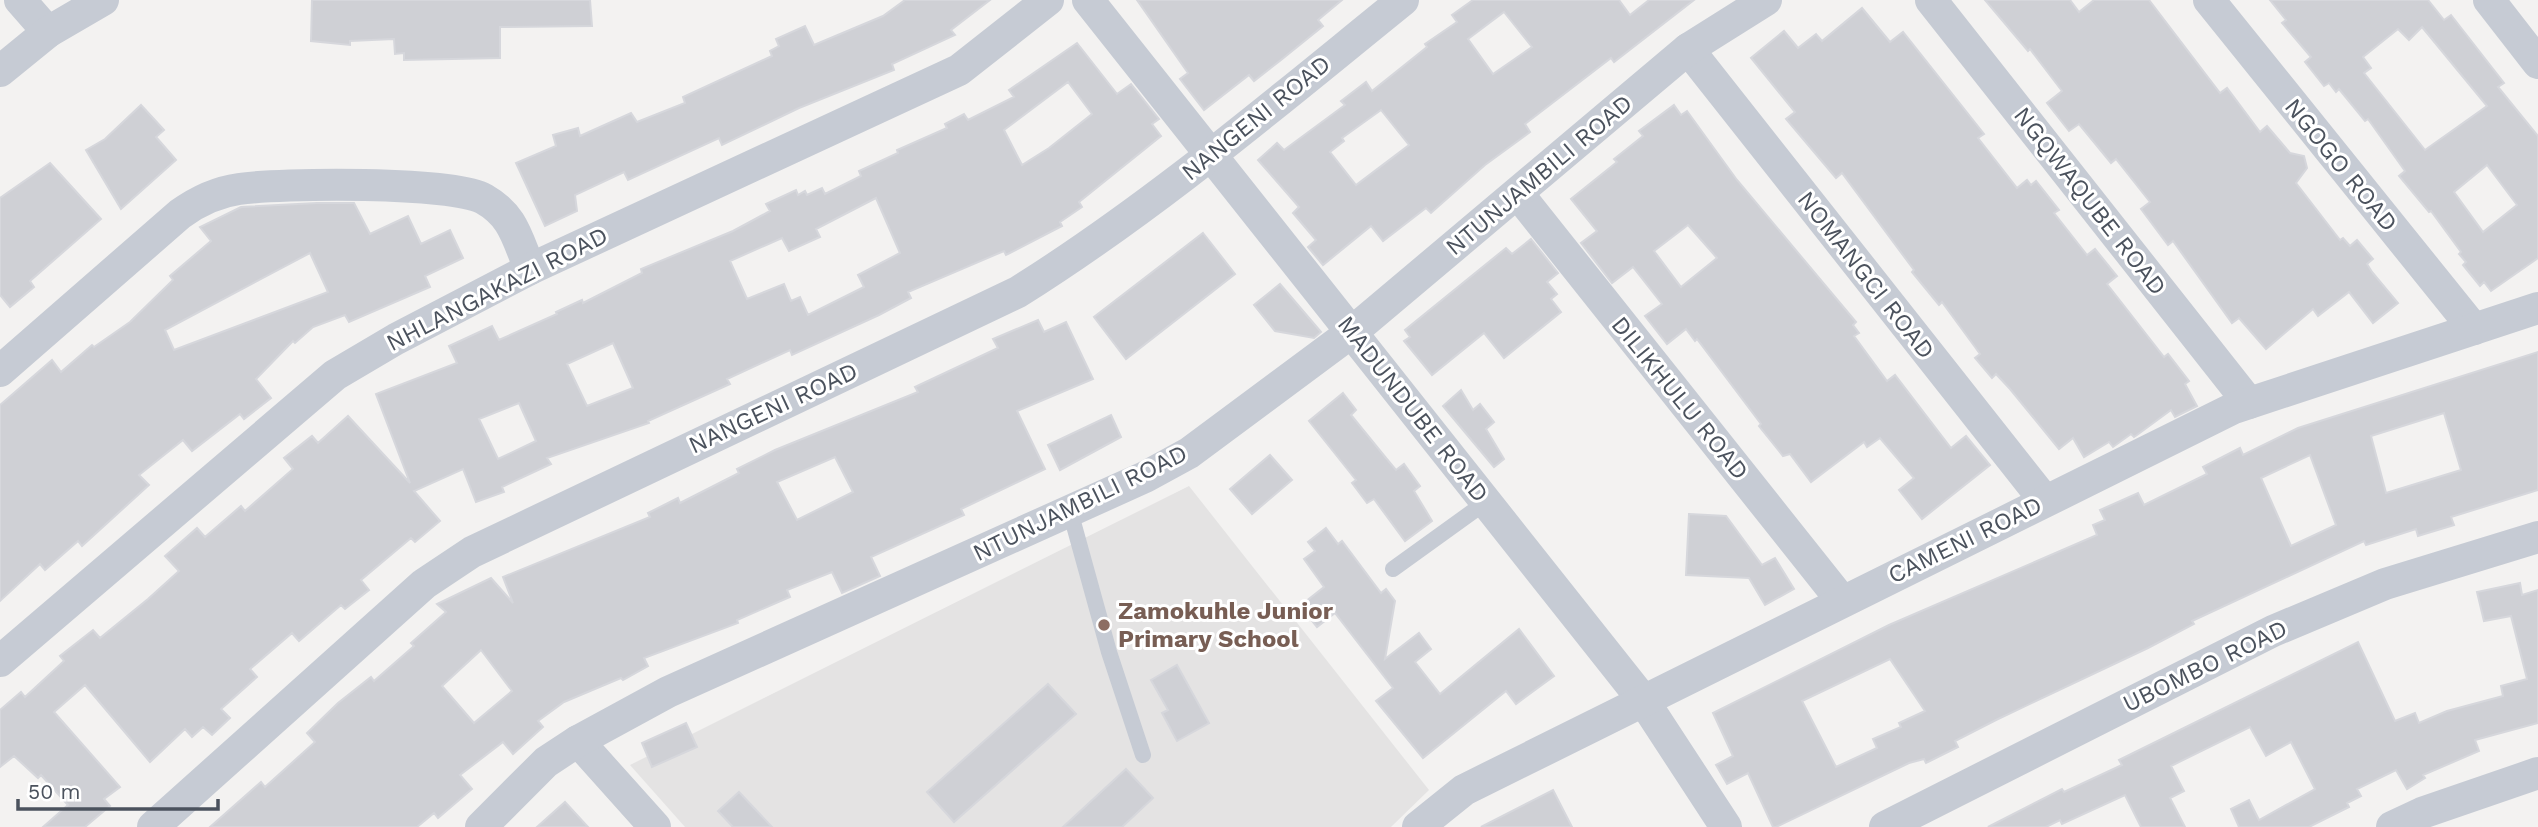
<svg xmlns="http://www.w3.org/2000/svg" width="2538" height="827" font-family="'Work Sans',sans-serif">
  <rect width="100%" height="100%" fill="#f3f2f1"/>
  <!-- education -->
  <polygon fill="#e4e3e3" points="1189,486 1429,790 1391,827 685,827 630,765"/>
  <!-- building -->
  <g fill="#cfd0d5" stroke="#d6d7dc" stroke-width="2" fill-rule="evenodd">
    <polygon points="312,0 590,0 592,26 500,27 500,58 404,60 404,53 395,54 394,39 350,41 350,45 311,41"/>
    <polygon points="905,0 990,0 951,30 955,35 892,64 894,70 799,108 722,145 719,138 628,180 624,172 575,195 577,211 545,226 516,163 556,146 553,135 578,128 580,136 631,113 637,122 685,103 683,97 772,56 770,51 779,46 776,39 805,26 814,45 883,16"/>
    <polygon points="1137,0 1342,0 1318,20 1323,26 1281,60 1254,81 1249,75 1204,110 1180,79 1188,73"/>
    <path d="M1473 0H1619L1630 15 1649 0H1694L1614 62 1611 58 1525 124 1530 132 1485 165 1431 213 1426 208 1383 241 1371 226 1323 265 1308 247 1316 240 1293 213 1299 207 1258 160 1277 143 1284 150 1345 105 1341 101 1366 82 1372 91 1427 47 1425 44 1457 22 1452 15ZM1504 12 1532 47 1493 74 1468 39ZM1381 110 1409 145 1356 185 1330 152 1344 141 1342 138Z"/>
    <polygon points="1985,0 2070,0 2079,12 2094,0 2149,0 2220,93 2227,88 2260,132 2267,126 2290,153 2304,156 2307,168 2296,183 2340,240 2343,238 2350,246 2357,240 2373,259 2367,264 2372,272 2398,303 2373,323 2349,292 2318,316 2313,309 2266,349 2239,318 2232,323 2173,241 2168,245 2141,209 2150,202 2116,159 2111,163 2079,124 2069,131 2047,103 2062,91 2030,49 2028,51"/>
    <path d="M2270 0H2428L2444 20 2451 15 2504 83 2498 87 2538 136V258L2491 291 2484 282 2480 286 2463 265 2466 262 2459 254 2461 252 2431 211 2429 212 2399 176 2405 171 2368 119 2365 121 2339 89 2336 92 2329 83 2324 86 2305 62 2311 57 2282 23 2286 20ZM2422 27 2487 106 2425 150 2364 73 2371 68 2363 57 2398 29 2409 40ZM2487 165 2517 205 2483 232 2454 192Z"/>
    <polygon points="1862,8 1890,42 1903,32 1984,134 1978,138 2017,188 2027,180 2031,185 2036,181 2059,210 2054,213 2087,255 2095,249 2117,276 2107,284 2164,357 2168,354 2189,381 2185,384 2197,406 2175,417 2171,410 2137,435 2134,437 2131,434 2113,447 2109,442 2084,457 2073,438 2059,449 2010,389 1996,374 1992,378 1975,358 1980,354 1975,347 1942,302 1939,305 1912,272 1914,270 1842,173 1836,178 1786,119 1795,112 1751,58 1784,31 1798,48 1816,34 1822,41"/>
    <path d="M1077 43 1117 94 1131 84 1159 119 1152 124 1161 136 1079 202 1082 207 1060 222 1062 226 1006 255 1004 251 908 292 911 298 879 315 792 355 790 350 727 379 730 384 648 421 649 423 547 458 551 464 502 487 504 492 476 502 463 469 414 491 440 521 415 542 411 538 361 580 369 590 345 609 341 605 299 641 292 633 250 669 257 677 221 709 230 718 212 735 203 727 192 737 185 729 150 762 85 685 54 712 120 787 104 799 110 806 85 827H43L68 805 41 775 38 778 14 756 0 767V710L21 692 25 697 64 661 60 656 93 630 100 638 148 599 179 571 165 556 197 528 205 537 241 506 245 511 293 469 284 458 312 436 318 443 348 416 410 483 376 394 457 363 449 346 492 326 499 340 557 314 556 312 582 300 583 303 642 273 641 269 733 231 770 211 766 204 796 190 798 195 805 191 807 195 822 188 825 194 861 176 859 171 898 153 897 150 947 128 945 124 964 114 968 120 1014 97 1009 90ZM1068 82 1092 114 1049 148 1022 165 1004 130ZM876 198 900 253 858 275 864 287 808 315 800 297 791 301 784 284 747 299 730 261 782 238 789 251 820 237 816 229ZM613 343 633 388 587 406 567 364ZM519 403 536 441 498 459 479 419Z"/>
    <polygon points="141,105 164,130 156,137 176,160 121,209 86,150 105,139"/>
    <path d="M1674 105 1681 115 1687 111 1737 180 1856 322 1853 325 1859 333 1854 336 1887 381 1895 375 1951 448 1966 436 1990 465 1922 519 1899 490 1914 478 1880 438 1867 447 1864 442 1811 482 1790 454 1783 456 1759 426 1761 424 1697 339 1695 341 1686 329 1667 344 1645 316 1662 304 1633 267 1612 283 1581 243 1597 231 1571 199 1617 162 1614 159 1643 136 1639 131ZM1688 225 1717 258 1681 287 1654 251Z"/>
    <polygon points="50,163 101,219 30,281 34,287 10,307 0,295 0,198"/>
    <path d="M317 203H354L370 234 408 216 421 244 450 230 463 258 425 276 430 287 349 322 345 315 313 327 295 343 293 341 256 379 271 398 244 419 240 414 192 451 183 440 139 475 149 485 82 546 78 541 45 570 40 564 0 601V405L52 360 61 372 92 345 94 347 130 322 173 280 170 276 211 241 200 227 241 207ZM310 253 328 292 174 350 165 330Z"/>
    <polygon points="1203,233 1235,274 1126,359 1094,317"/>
    <polygon points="1531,239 1558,273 1547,282 1557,294 1551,299 1561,312 1504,358 1484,333 1432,375 1404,341 1410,337 1405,330 1506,248 1512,254"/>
    <polygon points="1280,284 1321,332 1314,338 1275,331 1254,305"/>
    <path d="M1038 320 1044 332 1066 322 1093 379 1017 411 1045 469 961 509 964 515 871 557 880 576 842 593 832 572 787 590 790 597 737 620 738 623 644 658 648 666 623 680 621 678 564 702 538 721 543 727 513 754 503 742 460 775 472 789 438 818 434 813 417 827H210L261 782 265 787 315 742 307 733 338 703 371 677 374 681 414 646 411 643 446 612 437 604 491 578 513 603 503 577 650 517 648 513 678 498 680 503 739 473 737 469 775 450 918 392 915 387 998 348 993 339ZM835 457 853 492 797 520 777 482ZM481 650 512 691 474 723 442 686Z"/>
    <path d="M2538 352V490L2451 517 2454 525 2418 536 2416 529 2366 545 2364 541 2192 621 2194 624 2148 648 1996 720 1955 741 1958 747 1926 763 1924 759 1909 763 1776 827H1773L1748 773 1727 784 1716 765 1733 756 1713 713 1889 625 2097 535 2093 525 2105 520 2100 510 2138 493 2144 505 2207 474 2203 467 2240 448 2243 455 2298 428ZM2444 413 2461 470 2386 493 2371 436ZM2310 455 2336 525 2291 546 2261 478ZM1890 659 1925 711 1899 723 1901 727 1873 739 1877 748 1836 767 1802 701Z"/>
    <polygon points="1461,390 1473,410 1480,404 1494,422 1486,429 1504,459 1494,467 1443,406"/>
    <polygon points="1343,393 1356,410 1351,415 1386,458 1396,470 1404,464 1420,486 1414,491 1432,521 1405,541 1374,499 1367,503 1352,483 1356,480 1309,421"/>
    <polygon points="1111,415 1121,437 1060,470 1048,445"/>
    <polygon points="1270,455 1292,480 1252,514 1230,489"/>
    <polygon points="1689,514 1726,516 1762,565 1775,558 1794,589 1765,605 1749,578 1686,575"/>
    <polygon points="1326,528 1338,544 1342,541 1381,593 1386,589 1395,601 1385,659 1419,633 1431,649 1415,662 1440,694 1519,629 1554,676 1516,704 1506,691 1423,758 1376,701 1393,688 1335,613 1317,627 1300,606 1324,587 1304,559 1315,551 1308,542"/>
    <polygon points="2520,583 2522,595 2538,590 2538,723 2475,740 2479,751 2423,775 2425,778 2407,789 2396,770 2357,789 2361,796 2347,803 2349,807 2309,827 2239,827 2231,809 2249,800 2259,820 2315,789 2291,742 2266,756 2250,727 2171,766 2184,791 2170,798 2185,827 2141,827 2125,795 2062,824 2060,820 2046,827 1988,827 2062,789 2064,792 2122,765 2119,760 2358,642 2395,721 2415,713 2419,723 2447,711 2503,696 2501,686 2527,679 2511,616 2484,621 2477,592"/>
    <polygon points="1177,665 1209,723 1177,741 1162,713 1168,710 1151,680"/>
    <polygon points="1048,684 1076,714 954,822 927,792"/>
    <polygon points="686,723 697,747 652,767 642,743"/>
    <polygon points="1126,769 1153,798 1122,827 1063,827"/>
    <polygon points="1553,790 1572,827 1481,827"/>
    <polygon points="739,792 772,827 733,827 718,811"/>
    <polygon points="565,802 588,827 537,827"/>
  </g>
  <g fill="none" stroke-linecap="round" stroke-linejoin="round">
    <!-- lane -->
    <g stroke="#c6cbd4" stroke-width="16">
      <polyline points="1070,511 1109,652 1143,755"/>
      <polyline points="1393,569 1486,502"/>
    </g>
    <!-- street -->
    <g stroke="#c6cbd4" stroke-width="32">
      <polyline points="20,0 48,32"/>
      <polyline points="1088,0 1643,700 1726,827"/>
      <polyline points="1931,0 2249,403"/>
      <polyline points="2209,0 2474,329"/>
      <polyline points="2489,0 2538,63"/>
      <polyline points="1688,49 2045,501"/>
      <polyline points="0,71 48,32 103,0"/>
      <polyline points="1519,195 1842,601"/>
      <path d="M0 371 180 214C198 201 217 192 239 189 279 183 453 181 484 199 514 216 517 239 530 269"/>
      <polyline points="0,661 335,375 396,339 530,269 959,70 1048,0"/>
      <polyline points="578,741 655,827"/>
      <path d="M153 827 424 584 472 552 1018 292C1155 206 1278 101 1403 0"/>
      <polyline points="481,827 546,762 578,741 668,692 1145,477 1189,453 1352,332 1688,49 1766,0"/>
      <polyline points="1418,827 1464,790 2234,408 2538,308"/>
      <polyline points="1885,827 2273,631 2385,584 2538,537"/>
      <polyline points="2392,827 2422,813 2538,773"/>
    </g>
  </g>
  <!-- markers -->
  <circle fill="#8d6e63" stroke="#fff" stroke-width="2.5" cx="1104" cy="625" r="7"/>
  <g text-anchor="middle" stroke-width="6" stroke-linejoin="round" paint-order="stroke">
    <!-- street labels -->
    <g font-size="24" fill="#4b525d" stroke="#fff">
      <text transform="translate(1256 118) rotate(-39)" y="8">NANGENI ROAD</text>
      <text transform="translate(2341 165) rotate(51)" y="8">NGOGO ROAD</text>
      <text transform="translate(1539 175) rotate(-40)" y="8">NTUNJAMBILI ROAD</text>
      <text transform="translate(2090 201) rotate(52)" y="8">NGQWAQUBE ROAD</text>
      <text transform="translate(1866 275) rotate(52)" y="8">NOMANGCI ROAD</text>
      <text transform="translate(497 289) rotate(-27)" y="8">NHLANGAKAZI ROAD</text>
      <text transform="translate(1680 398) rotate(51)" y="8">DILIKHULU ROAD</text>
      <text transform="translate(773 408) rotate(-25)" y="8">NANGENI ROAD</text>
      <text transform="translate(1413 409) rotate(52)" y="8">MADUNDUBE ROAD</text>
      <text transform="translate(1080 503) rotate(-26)" y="8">NTUNJAMBILI ROAD</text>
      <text transform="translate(1965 540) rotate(-26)" y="8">CAMENI ROAD</text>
      <text transform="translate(2205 666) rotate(-26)" y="8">UBOMBO ROAD</text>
    </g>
    <!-- education labels -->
    <g font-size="24" font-weight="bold" fill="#785e54" stroke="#fff" text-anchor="start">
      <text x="1118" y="619">Zamokuhle Junior<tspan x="1118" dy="28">Primary School</tspan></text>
    </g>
  </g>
  <!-- scale -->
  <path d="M18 799v10h200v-10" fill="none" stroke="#4b525d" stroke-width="3.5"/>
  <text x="28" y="799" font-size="21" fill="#4b525d" stroke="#ffffff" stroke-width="5" paint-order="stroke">50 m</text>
</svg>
